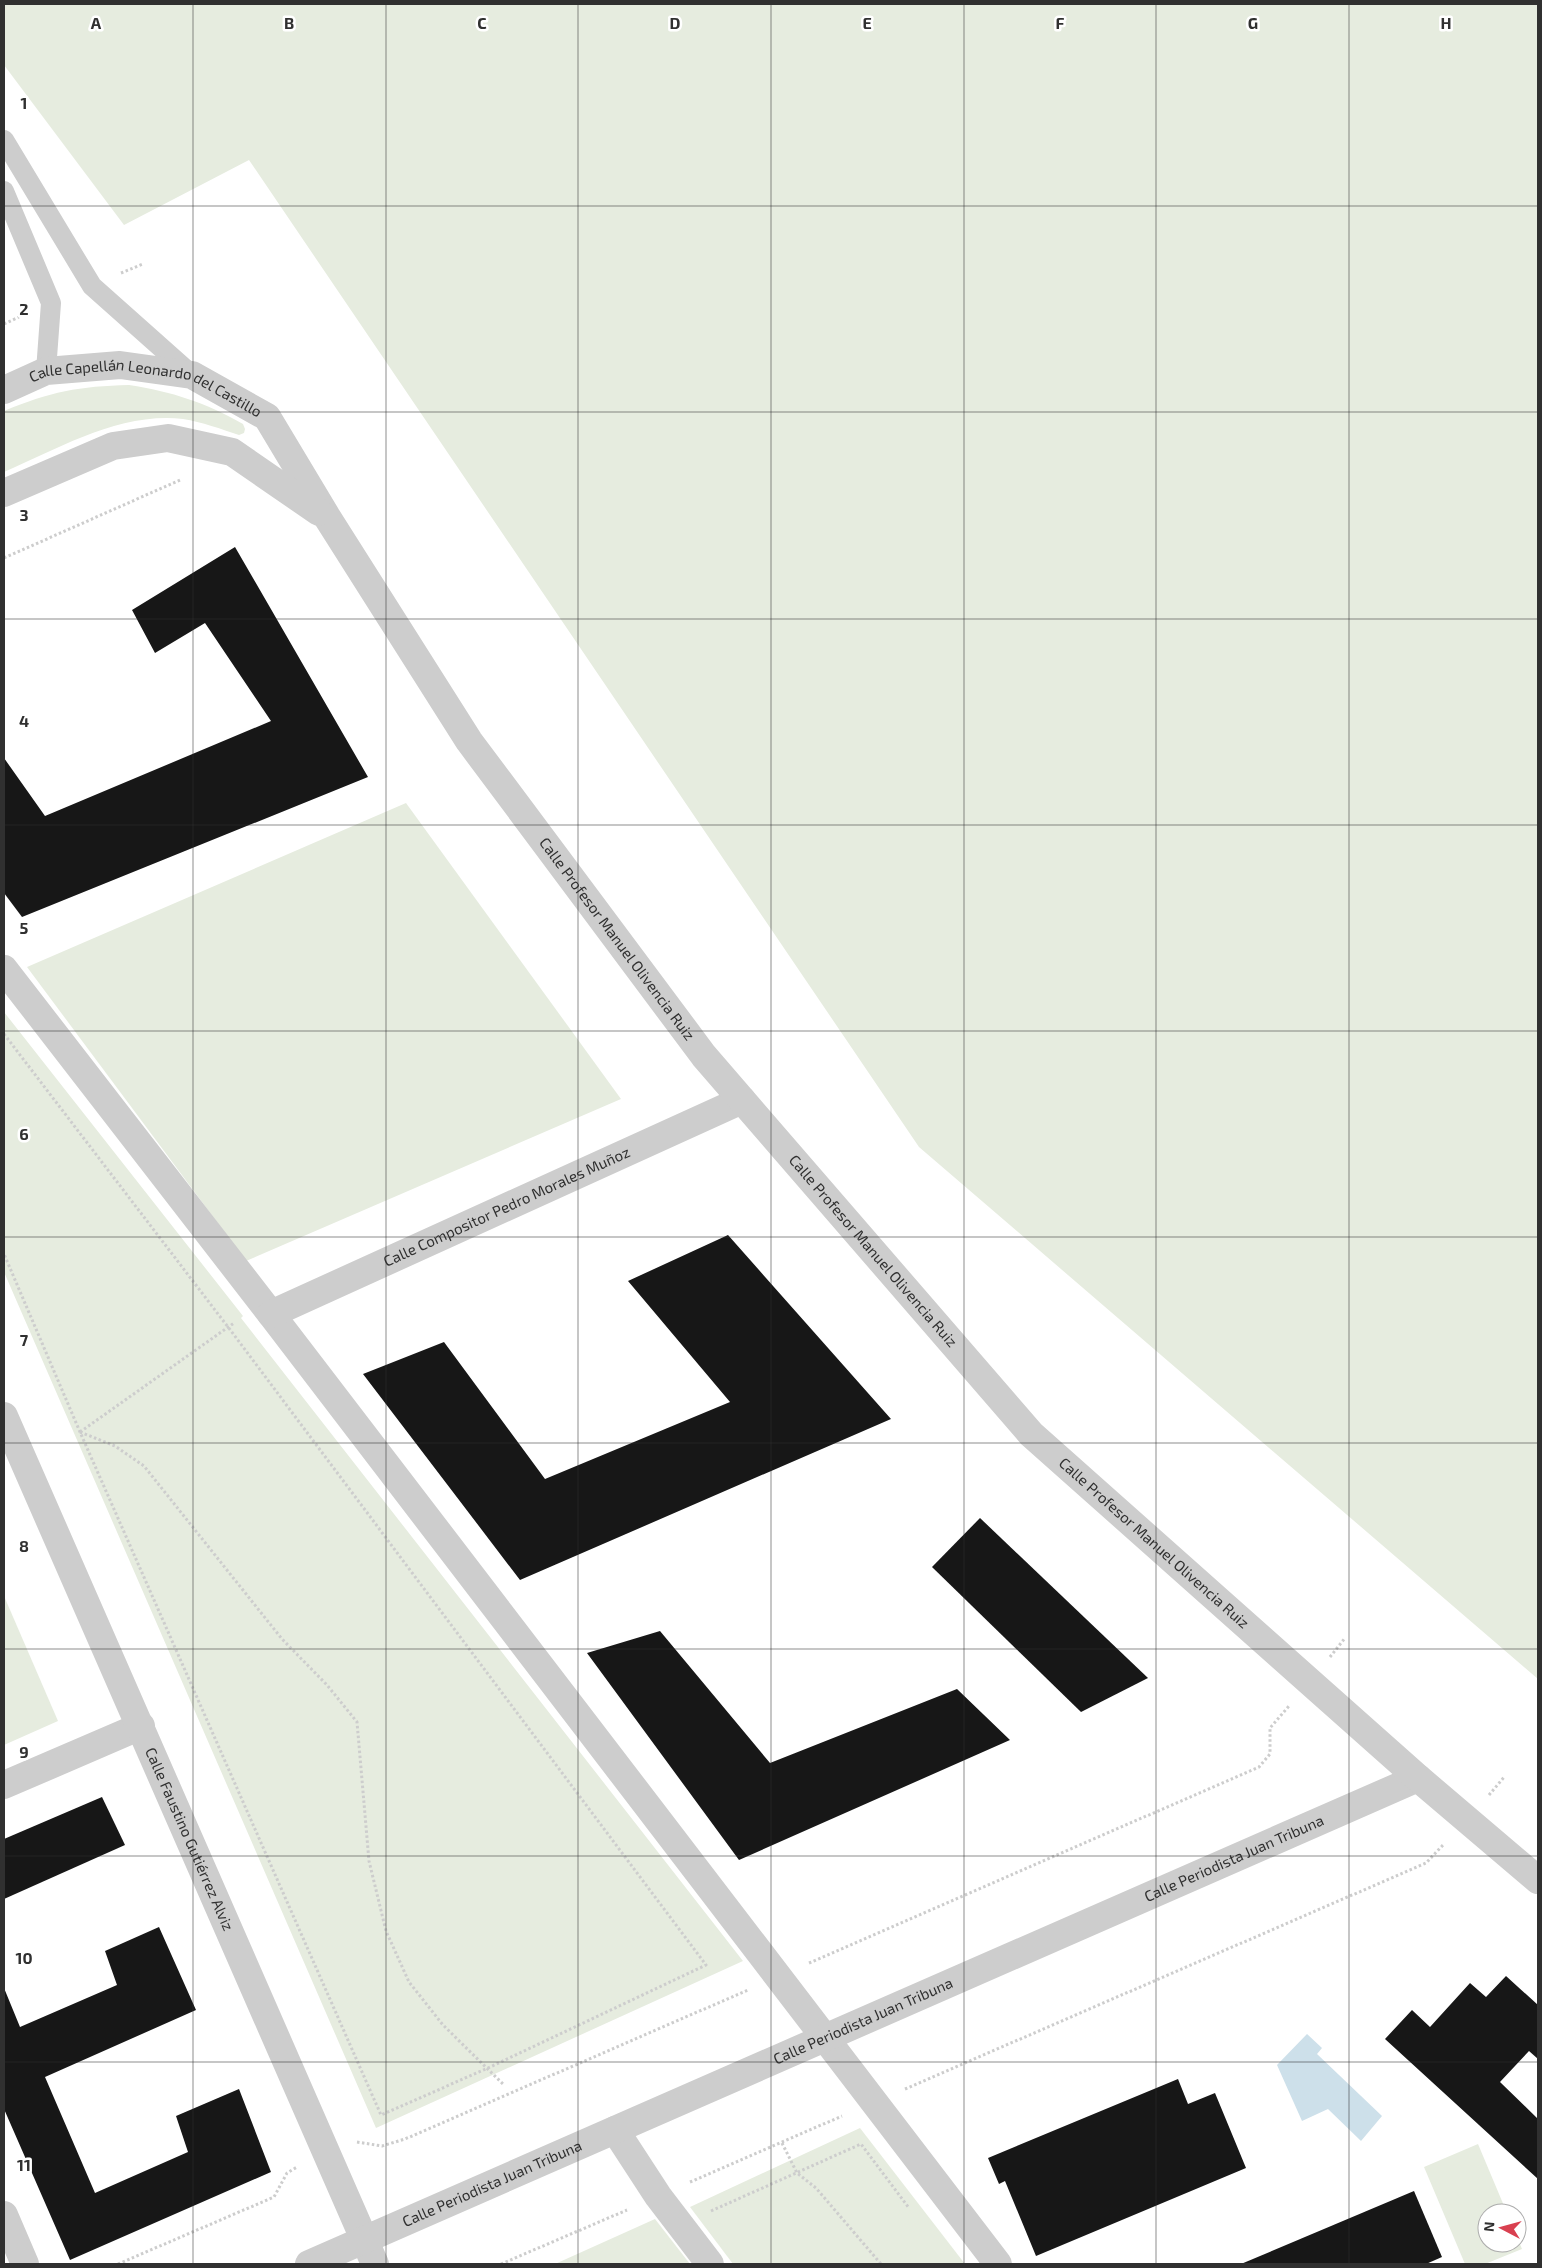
<svg xmlns="http://www.w3.org/2000/svg" width="1542" height="2268" font-family="'Exo 2',sans-serif">
  <rect width="100%" height="100%" fill="#fff"/>
  <!-- green -->
  <g fill="#e6ecdf">
    <polygon points="4,4 1538,4 1538,1679 919,1147 249,160 124,225 4,65"/>
    <path d="M129 385C173 392 204 402 243 424L245 429 244 433 239 435C221 429 202 422 183 419 120 412 60 448 4 472V411C49 392 80 386 129 385Z"/>
    <polygon points="406,803 621,1099 246,1261 27,967"/>
    <polygon points="4,1012 243,1316 241,1318 743,1961 376,2128 4,1272"/>
    <polygon points="4,1596 58,1721 4,1745"/>
    <polygon points="860,2128 965,2264 733,2264 690,2207"/>
    <polygon points="1478,2144 1507,2213 1487,2213 1487,2243 1517,2243 1517,2237 1522,2249 1485,2264 1465,2264 1424,2167"/>
    <polygon points="655,2219 690,2264 555,2264"/>
  </g>
  <!-- water -->
  <polygon fill="#cde0ea" points="1307,2034 1322,2048 1317,2054 1382,2116 1361,2141 1328,2109 1302,2121 1277,2065"/>
  <!-- building -->
  <g fill="#171717">
    <polygon points="235,547 368,777 22,917 4,893 4,758 45,816 271,721 205,623 155,653 132,610"/>
    <polygon points="728,1235 891,1419 520,1580 363,1374 444,1342 545,1479 730,1402 628,1281"/>
    <polygon points="980,1518 1148,1678 1081,1712 932,1567"/>
    <polygon points="660,1631 770,1763 957,1689 1010,1740 739,1860 587,1653"/>
    <polygon points="102,1797 125,1845 4,1899 4,1839"/>
    <polygon points="159,1927 196,2010 45,2077 95,2193 188,2152 176,2116 239,2089 271,2172 70,2260 4,2109 4,1988 20,2027 117,1985 105,1951"/>
    <polygon points="1506,1976 1538,2005 1538,2059 1529,2051 1500,2082 1538,2119 1538,2179 1385,2039 1412,2010 1430,2027 1470,1983 1486,1997"/>
    <polygon points="1178,2079 1188,2104 1215,2093 1246,2168 1036,2256 1005,2181 999,2184 988,2158"/>
    <polygon points="1414,2191 1442,2257 1426,2264 1241,2264"/>
  </g>
  <g fill="none" stroke-linecap="round" stroke-linejoin="round">
    <!-- path -->
    <g stroke="#cdcdcd" stroke-width="3" stroke-dasharray="2.5 2.5" stroke-linecap="butt">
      <polyline points="121,273 143,264"/>
      <polyline points="4,324 19,317"/>
      <polyline points="4,558 180,480"/>
      <polyline points="4,1034 228,1327 706,1965 488,2068 381,2115 80,1432 4,1254"/>
      <polyline points="80,1432 115,1446 144,1466 282,1639 327,1685 357,1722 369,1861 386,1931 409,1982 443,2025 503,2084"/>
      <polyline points="80,1432 234,1323"/>
      <polyline points="1330,1657 1345,1638"/>
      <polyline points="1489,1795 1505,1776"/>
      <polyline points="809,1963 1259,1767 1270,1754 1270,1728 1289,1706"/>
      <polyline points="905,2089 1426,1863 1444,1844"/>
      <polyline points="357,2142 382,2146 405,2139 748,1990"/>
      <polyline points="782,2143 797,2173 816,2188 881,2264"/>
      <polyline points="690,2182 842,2116"/>
      <polyline points="711,2211 861,2144 909,2208"/>
      <polyline points="118,2264 274,2197 287,2173 297,2167"/>
      <polyline points="501,2264 627,2210"/>
    </g>
    <!-- service -->
    <g stroke="#cdcdcd" stroke-width="20">
      <polyline points="4,140 92,286 192,375"/>
      <polyline points="4,191 51,303 46,371"/>
    </g>
    <!-- pedestrian -->
    <g stroke="#cdcdcd" stroke-width="28">
      <polyline points="4,969 271,1314 998,2264"/>
      <path id="s1" d="M271 1314 742 1100"/>
      <polyline points="4,1785 141,1726"/>
      <polyline points="615,2130 658,2196 710,2264"/>
      <polyline points="4,2215 25,2264"/>
    </g>
    <!-- minor -->
    <g stroke="#cdcdcd" stroke-width="28">
      <path id="s2" d="M4 1416 375 2264"/>
      <path id="s3" d="M309 2264 1418 1778"/>
    </g>
    <!-- tertiary -->
    <g stroke="#cdcdcd" stroke-width="28">
      <path id="s4" d="M4 390 46 371 120 365 192 375 267 417 327 517 469 741 704 1056 1031 1434 1418 1778 1538 1880"/>
      <polyline points="4,493 113,446 168,438 232,452 319,512"/>
    </g>
  </g>
  <!-- grid -->
  <path fill="none" stroke="#303030" stroke-width="1" stroke-opacity="0.55" d="M193 4V2264M386 4V2264M578 4V2264M771 4V2264M964 4V2264M1156 4V2264M1349 4V2264M4 206H1538M4 412H1538M4 619H1538M4 825H1538M4 1031H1538M4 1237H1538M4 1443H1538M4 1649H1538M4 1856H1538M4 2062H1538"/>
  <g text-anchor="middle" stroke-width="5" stroke-linejoin="round" paint-order="stroke">
    <!-- street labels -->
    <g font-size="15" fill="#303030" stroke="#fff">
      <text dy="5" stroke="none"><textPath href="#s4" startOffset="150">Calle Capellán Leonardo del Castillo</textPath></text>
      <text dy="5" stroke="none"><textPath href="#s4" startOffset="908">Calle Profesor Manuel Olivencia Ruiz</textPath></text>
      <text dy="5" stroke="none"><textPath href="#s1" startOffset="259">Calle Compositor Pedro Morales Muñoz</textPath></text>
      <text dy="5" stroke="none"><textPath href="#s4" startOffset="1312">Calle Profesor Manuel Olivencia Ruiz</textPath></text>
      <text dy="5" stroke="none"><textPath href="#s4" startOffset="1718">Calle Profesor Manuel Olivencia Ruiz</textPath></text>
      <text dy="5" stroke="none"><textPath href="#s2" startOffset="462">Calle Faustino Gutiérrez Alviz</textPath></text>
      <text dy="5" stroke="none"><textPath href="#s3" startOffset="1010">Calle Periodista Juan Tribuna</textPath></text>
      <text dy="5" stroke="none"><textPath href="#s3" startOffset="605">Calle Periodista Juan Tribuna</textPath></text>
      <text dy="5" stroke="none"><textPath href="#s3" startOffset="200">Calle Periodista Juan Tribuna</textPath></text>
    </g>
  </g>
  <g font-size="16" text-anchor="middle" font-weight="bold" fill="#303030" stroke="#fff" stroke-width="5" stroke-linejoin="round" paint-order="stroke">
    <text x="96" y="29">A</text>
    <text x="289" y="29">B</text>
    <text x="482" y="29">C</text>
    <text x="675" y="29">D</text>
    <text x="867" y="29">E</text>
    <text x="1060" y="29">F</text>
    <text x="1253" y="29">G</text>
    <text x="1446" y="29">H</text>
    <text x="24" y="109">1</text>
    <text x="24" y="315">2</text>
    <text x="24" y="521">3</text>
    <text x="24" y="727">4</text>
    <text x="24" y="934">5</text>
    <text x="24" y="1140">6</text>
    <text x="24" y="1346">7</text>
    <text x="24" y="1552">8</text>
    <text x="24" y="1758">9</text>
    <text x="24" y="1964">10</text>
    <text x="24" y="2171">11</text>
  </g>
  <!-- border -->
  <rect width="1542" height="2268" fill="none" stroke="#303030" stroke-width="10"/>
  <!-- north arrow -->
  <g transform="translate(1502 2228) rotate(276)"><circle r="24" fill="#ffffff" stroke="#acacac"/>
  <path d="M0-4L9 19L0 12L-9 19Z" fill="#d94050"/>
  <text y="-8" font-size="14" font-weight="bold" text-anchor="middle" fill="#303030">N</text>
  </g>
</svg>
